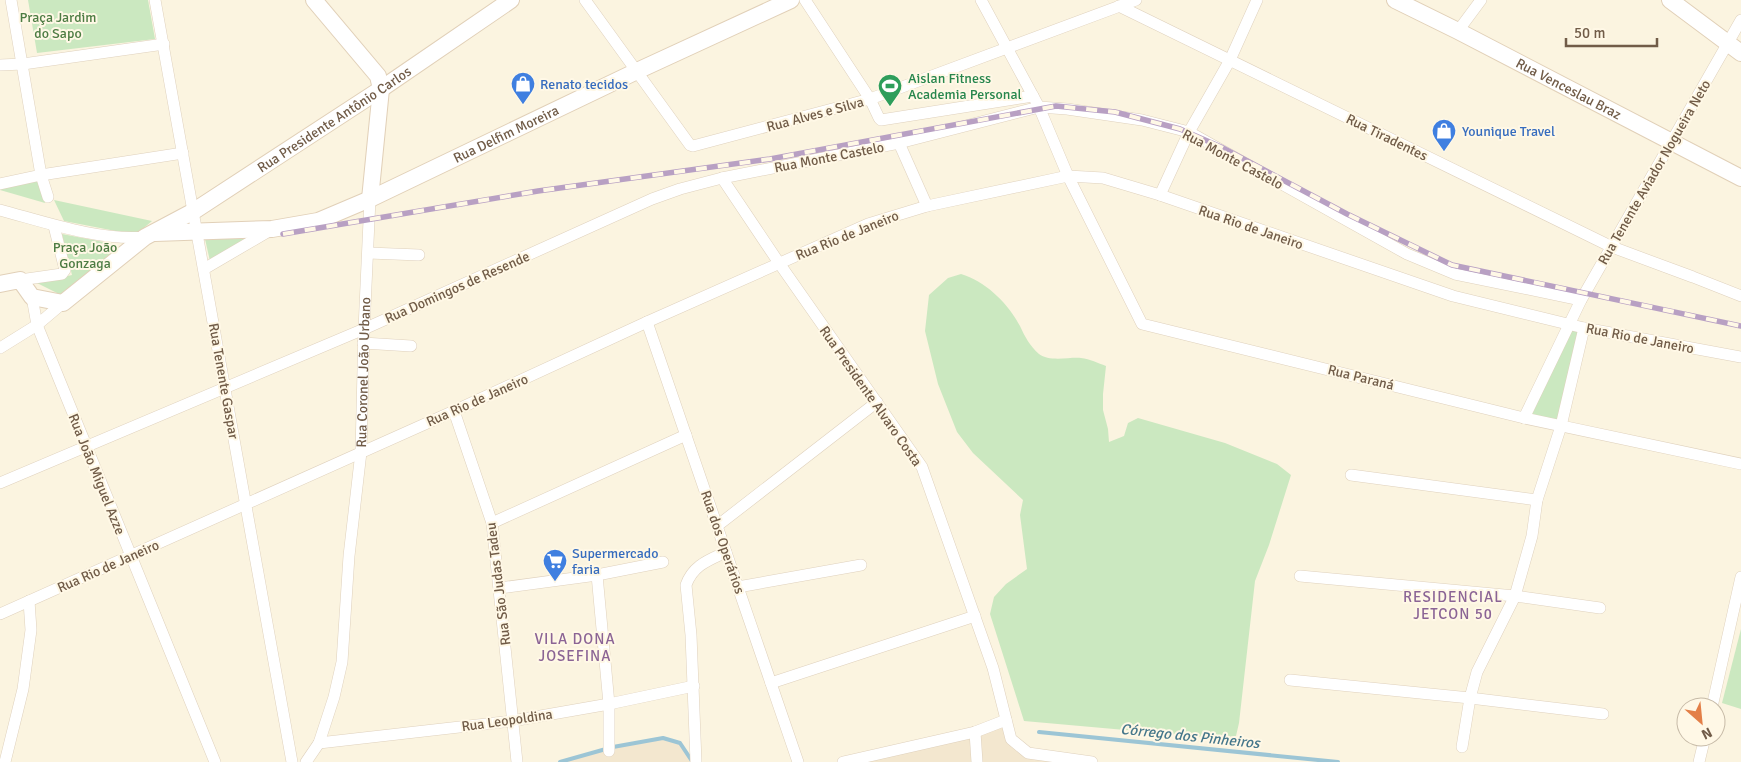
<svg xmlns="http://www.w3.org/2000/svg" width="1741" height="762" font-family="Signika,sans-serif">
  <rect width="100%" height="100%" fill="#fbf4e0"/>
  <!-- residential -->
  <g fill="#f3e7cf">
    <polygon points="1006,720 1020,747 1092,762 843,762"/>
    <polygon points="663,738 680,743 692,762 560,762 613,747"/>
  </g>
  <!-- green -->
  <g fill="#cbe8c0">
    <polygon points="28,0 148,0 155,39 37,53"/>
    <polygon points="41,178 45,203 0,190 0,187"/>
    <polygon points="54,200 152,221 139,232 131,234 64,221"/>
    <polygon points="62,234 114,244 113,255 61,295 37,283 72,275"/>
    <polygon points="263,238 210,261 205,239"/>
    <path d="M961 274C986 282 1007 302 1020 326 1025 337 1030 346 1039 354 1049 362 1069 357 1081 358 1090 359 1098 363 1106 366L1103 394V410L1108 429 1109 442 1124 436 1128 423 1138 418 1225 443 1277 464 1291 475 1269 545 1255 581 1239 723 1236 736 1215 738 1024 721 990 614 994 597 1006 584 1027 569 1020 515 1023 500 973 453 957 432 938 384 925 331 929 295 948 278Z"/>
    <polygon points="1571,329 1581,331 1557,423 1529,415"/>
    <polygon points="1741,629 1741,709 1722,703"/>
  </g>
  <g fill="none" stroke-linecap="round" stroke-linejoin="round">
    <!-- stream -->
    <g stroke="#9cc5d5" stroke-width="4">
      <polyline points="1039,732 1338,762"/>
      <polyline points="560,762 613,747 663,738 680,743 692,761"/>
    </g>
    <defs>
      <g id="street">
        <polyline points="11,0 41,175 48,197"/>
        <polyline points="155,0 292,762"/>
        <polyline points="585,0 690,145 693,146 870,99 1136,0"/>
        <polyline points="805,0 870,99 879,118 881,120 1033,96"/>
        <polyline points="981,0 1039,107 1068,176 1142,324 1524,418 1741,464"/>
        <polyline points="1119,6 1612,247 1693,277 1741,296"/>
        <polyline points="1458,31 1481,0"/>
        <polyline points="0,65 23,64 164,44"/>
        <polyline points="899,143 927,206"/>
        <polyline points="722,178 779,263 922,467 993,668 1011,739 1028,753 1092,762"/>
        <polyline points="0,184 41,175 183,153"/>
        <polyline points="1160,195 1189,132 1230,60 1257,0"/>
        <path d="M0 210C45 222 99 241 145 237"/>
        <polyline points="369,253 419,255"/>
        <polyline points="204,269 269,231"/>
        <polyline points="20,280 62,274 65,270 54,226"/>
        <polyline points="32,297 37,325 215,762"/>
        <polyline points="647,322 798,762"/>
        <polyline points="363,343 411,346"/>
        <polyline points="0,348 37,325 63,303"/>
        <polyline points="454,411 492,523 517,762"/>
        <polyline points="1524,418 1581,300 1741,20"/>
        <polyline points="1351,475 1537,500"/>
        <polyline points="0,483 364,329 652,199 680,189 722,178 899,143 1039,107 1067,109 1142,120 1189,132 1407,254 1455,274 1581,300"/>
        <polyline points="492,523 686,435"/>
        <polyline points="717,526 877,402"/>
        <polyline points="597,575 609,704 609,751"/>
        <polyline points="1300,576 1515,596 1600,608"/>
        <polyline points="738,587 861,565"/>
        <polyline points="500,588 597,575 663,562"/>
        <polyline points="0,614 454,411 647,322 868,224 927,206 1068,176 1103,178 1160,195 1453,296 1584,328 1741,357"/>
        <polyline points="1290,680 1470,698 1603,714"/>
        <polyline points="771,683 975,616"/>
        <polyline points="1712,707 1741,577"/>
        <polyline points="975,732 977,762"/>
        <polyline points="319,743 512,721 609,704 694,686"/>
        <polyline points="1462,747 1470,698 1477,672 1515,596 1532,536 1537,500 1561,426 1584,328"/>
        <polyline points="5,762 23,689 31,630 29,601"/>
        <path id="s1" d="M306 762 319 743 334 697 342 662 349 556 361 452 364 329 370 199"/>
        <path d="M696 762 691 635 686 585C693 565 709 560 726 552"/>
        <polyline points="843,762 975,732 1006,720"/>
        <polyline points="1699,762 1705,737"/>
      </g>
      <g id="secondary">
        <polyline points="314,0 378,76 381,89 370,199"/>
        <path id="s2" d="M1395 0 1458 31 1741 178"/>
        <polyline points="1670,0 1741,53"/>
        <path id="s3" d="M155 233 272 229 318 221 370 199 637 71 791 0"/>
        <path id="s4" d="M0 284 20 280 32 297 63 303 145 237 194 211 381 89 511 0"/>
      </g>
    </defs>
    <!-- street casing -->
    <use href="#street" stroke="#dfd1bd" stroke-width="12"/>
    <!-- secondary casing -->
    <use href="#secondary" stroke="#e1d0b8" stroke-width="18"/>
    <!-- street -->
    <use href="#street" stroke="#fff" stroke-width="11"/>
    <!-- secondary -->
    <use href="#secondary" stroke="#fff" stroke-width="16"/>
    <defs>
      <polyline id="rail" points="283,234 538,191 770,159 1056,106 1115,112 1180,129 1221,147 1347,214 1452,265 1741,326"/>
    </defs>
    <!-- rail casing -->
    <use href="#rail" stroke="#b8a0c3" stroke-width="5.5"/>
    <!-- rail -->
    <use href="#rail" stroke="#fff8e6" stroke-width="4" stroke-dasharray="11" stroke-linecap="butt"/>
  </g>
  <!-- icons -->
  <defs>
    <symbol id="shop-pin" viewBox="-11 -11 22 30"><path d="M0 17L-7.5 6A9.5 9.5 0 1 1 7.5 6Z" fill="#3f7fe0" stroke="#fff8e6"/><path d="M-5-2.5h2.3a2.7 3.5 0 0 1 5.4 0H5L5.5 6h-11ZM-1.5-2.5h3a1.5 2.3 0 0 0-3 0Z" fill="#fff"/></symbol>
    <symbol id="stadium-pin" viewBox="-11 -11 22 30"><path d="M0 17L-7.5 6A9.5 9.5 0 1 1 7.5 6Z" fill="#2e9e5b" stroke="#fff8e6"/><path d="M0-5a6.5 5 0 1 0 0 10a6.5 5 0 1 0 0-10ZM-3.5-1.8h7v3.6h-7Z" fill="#fff"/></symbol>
    <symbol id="supermarket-pin" viewBox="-11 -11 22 30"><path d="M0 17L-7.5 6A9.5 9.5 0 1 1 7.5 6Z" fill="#3f7fe0" stroke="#fff8e6"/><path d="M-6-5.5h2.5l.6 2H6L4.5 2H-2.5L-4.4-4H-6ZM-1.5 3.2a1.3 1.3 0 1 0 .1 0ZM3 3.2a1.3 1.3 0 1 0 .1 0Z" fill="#fff"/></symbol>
  </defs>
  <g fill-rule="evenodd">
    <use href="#shop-pin" x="509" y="70" width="28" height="38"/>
    <use href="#stadium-pin" x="876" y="72" width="28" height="38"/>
    <use href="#shop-pin" x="1430" y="117" width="28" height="38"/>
    <use href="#supermarket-pin" x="541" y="547" width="28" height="38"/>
  </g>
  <g text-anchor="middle" stroke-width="4" stroke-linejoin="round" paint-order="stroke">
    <!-- park labels -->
    <g font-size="14" fill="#4d7c43" stroke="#fff8e6">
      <text x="58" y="22">Praça Jardim<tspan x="58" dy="16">do Sapo</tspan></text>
      <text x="85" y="252">Praça João<tspan x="85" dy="16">Gonzaga</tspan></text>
    </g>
    <!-- leisure labels -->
    <g font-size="14" fill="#27864d" stroke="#fff8e6" text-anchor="start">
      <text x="908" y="83">Aislan Fitness<tspan x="908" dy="16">Academia Personal</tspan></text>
    </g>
    <!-- shop labels -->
    <g font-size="14" fill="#366cbe" stroke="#fff8e6" text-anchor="start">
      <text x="540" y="89">Renato tecidos</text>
      <text x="1462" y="136">Younique Travel</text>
      <text x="572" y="558">Supermercado<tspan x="572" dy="16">faria</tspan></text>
    </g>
    <!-- street labels -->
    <g font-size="14" fill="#715c48" stroke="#fff8e6">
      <text dy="5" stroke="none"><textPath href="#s2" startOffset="195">Rua Venceslau Braz</textPath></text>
      <text transform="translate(815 114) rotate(-15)" y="5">Rua Alves e Silva</text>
      <text dy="5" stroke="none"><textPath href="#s4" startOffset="401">Rua Presidente Antônio Carlos</textPath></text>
      <text dy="5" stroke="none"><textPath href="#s3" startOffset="371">Rua Delfim Moreira</textPath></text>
      <text transform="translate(1387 137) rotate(26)" y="5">Rua Tiradentes</text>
      <text transform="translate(829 157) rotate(-11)" y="5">Rua Monte Castelo</text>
      <text transform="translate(1233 159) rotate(28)" y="5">Rua Monte Castelo</text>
      <text transform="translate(1654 172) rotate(-60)" y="5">Rua Tenente Aviador Nogueira Neto</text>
      <text transform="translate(1251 227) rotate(19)" y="5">Rua Rio de Janeiro</text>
      <text transform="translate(847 235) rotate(-22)" y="5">Rua Rio de Janeiro</text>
      <text transform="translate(457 287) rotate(-24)" y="5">Rua Domingos de Resende</text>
      <text transform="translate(1640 338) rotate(11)" y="5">Rua Rio de Janeiro</text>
      <text dy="5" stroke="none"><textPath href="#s1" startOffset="398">Rua Coronel João Urbano</textPath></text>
      <text transform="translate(1361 377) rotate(14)" y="5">Rua Paraná</text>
      <text transform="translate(224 381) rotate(80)" y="5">Rua Tenente Gaspar</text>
      <text transform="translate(871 396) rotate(55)" y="5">Rua Presidente Alvaro Costa</text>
      <text transform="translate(477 400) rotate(-24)" y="5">Rua Rio de Janeiro</text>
      <text transform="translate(97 474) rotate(68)" y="5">Rua João Miguel Azze</text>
      <text transform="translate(723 542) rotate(71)" y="5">Rua dos Operários</text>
      <text transform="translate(108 566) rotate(-24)" y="5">Rua Rio de Janeiro</text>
      <text transform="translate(498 584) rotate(-97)" y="5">Rua São Judas Tadeu</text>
      <text transform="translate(507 720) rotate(-8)" y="5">Rua Leopoldina</text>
    </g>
    <!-- neighbourhood labels -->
    <g font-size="15" letter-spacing="1" fill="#8b6495" stroke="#fff8e6">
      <text x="1453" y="602">RESIDENCIAL<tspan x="1453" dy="17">JETCON 50</tspan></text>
      <text x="575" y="644">VILA DONA<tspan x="575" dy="17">JOSEFINA</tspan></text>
    </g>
    <!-- water labels -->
    <g font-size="15" font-style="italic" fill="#46778b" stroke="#fff8e6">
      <text transform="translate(1190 736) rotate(6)" y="5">Córrego dos Pinheiros</text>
    </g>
  </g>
  <!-- north arrow -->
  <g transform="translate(1701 722) rotate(153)"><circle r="24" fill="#fff8e6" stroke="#c6baa7"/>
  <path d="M0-4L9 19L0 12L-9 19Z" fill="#e37f47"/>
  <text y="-8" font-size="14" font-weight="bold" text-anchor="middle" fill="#715c48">N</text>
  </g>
  <!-- scale -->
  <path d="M1566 38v8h91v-8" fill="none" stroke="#715c48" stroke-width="2.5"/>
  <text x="1574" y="38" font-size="15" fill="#715c48" stroke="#fff8e6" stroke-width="4" paint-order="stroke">50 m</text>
</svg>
